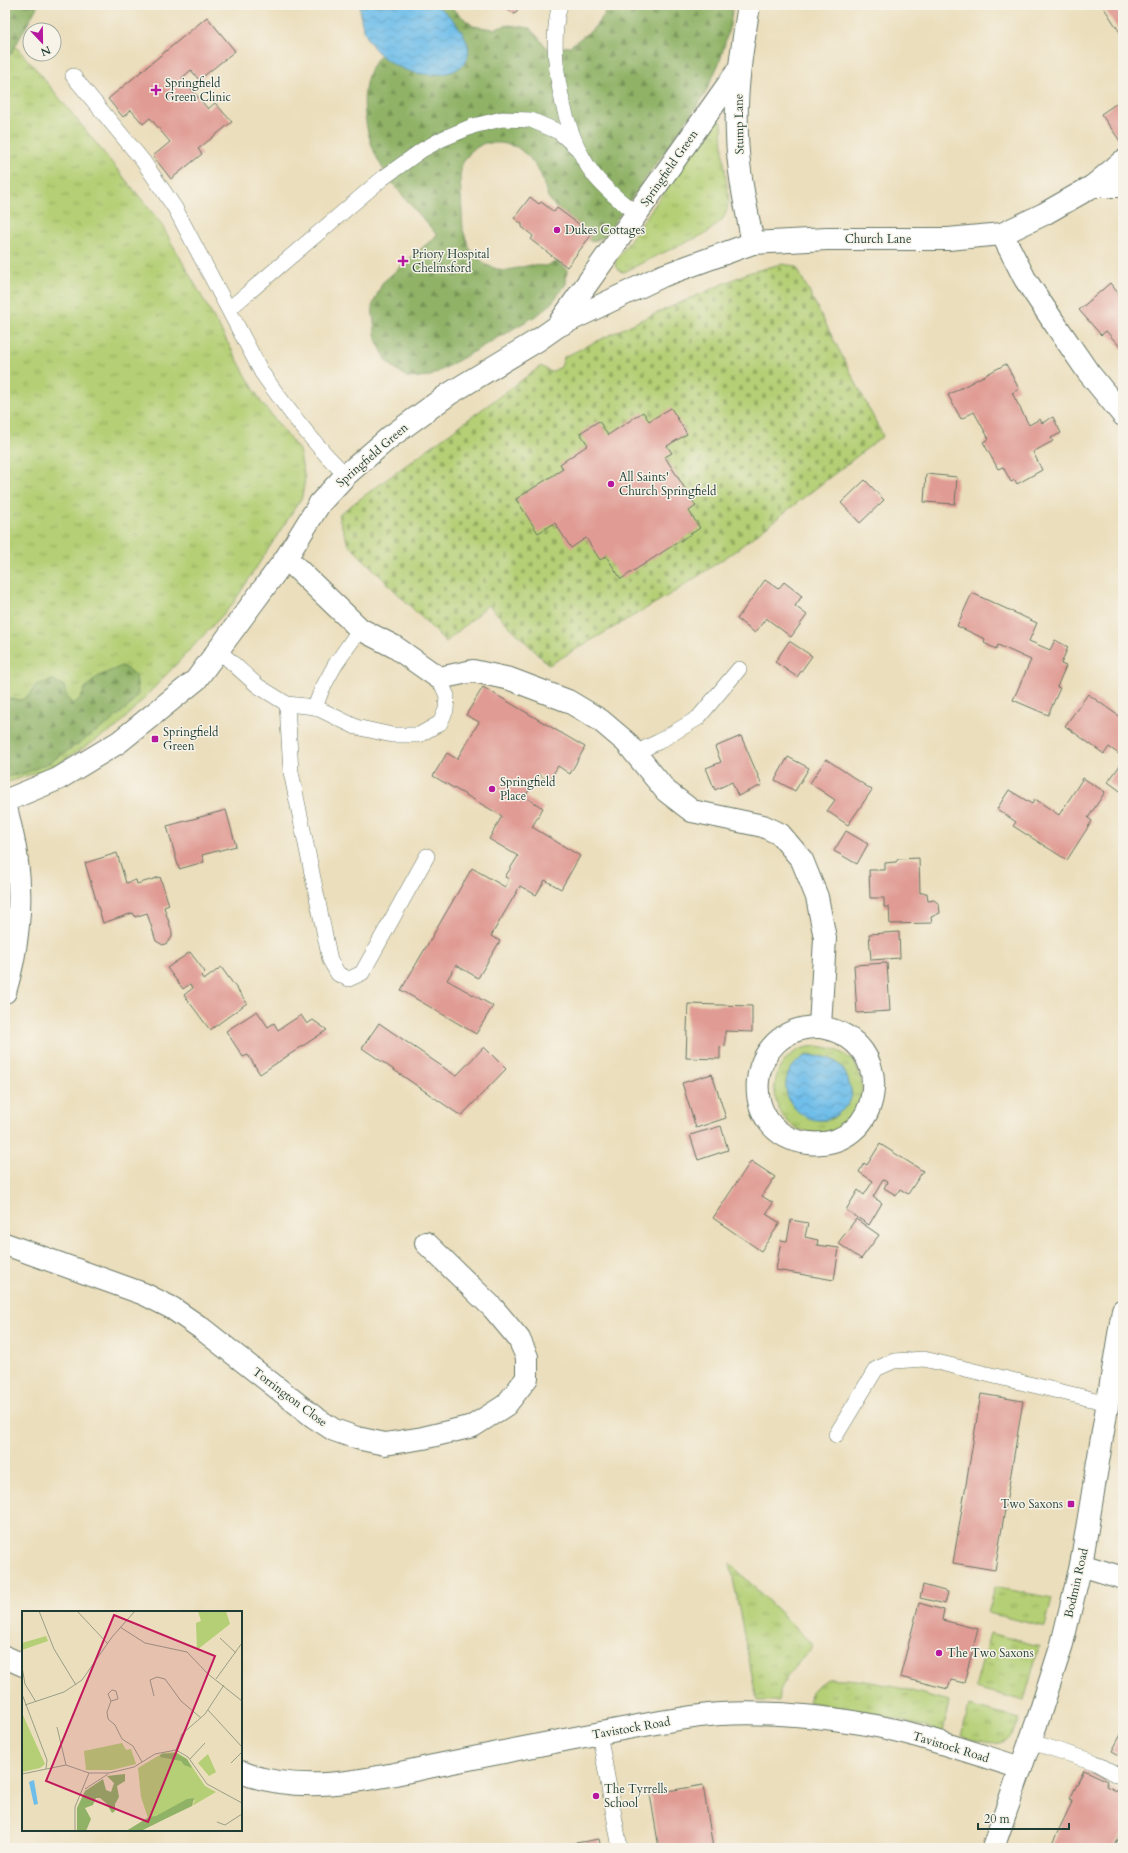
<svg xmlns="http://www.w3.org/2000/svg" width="1128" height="1853" font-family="Cardo,serif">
  <defs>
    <pattern id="grass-tufts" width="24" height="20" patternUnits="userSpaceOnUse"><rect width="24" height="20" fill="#b4cf75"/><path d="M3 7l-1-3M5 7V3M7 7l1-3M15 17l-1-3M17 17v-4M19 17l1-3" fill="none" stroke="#92a961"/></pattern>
    <pattern id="forest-firs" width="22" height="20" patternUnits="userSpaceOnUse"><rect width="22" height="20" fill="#8fb266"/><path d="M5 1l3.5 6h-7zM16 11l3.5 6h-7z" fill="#749255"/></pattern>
    <pattern id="cemetery-stones" width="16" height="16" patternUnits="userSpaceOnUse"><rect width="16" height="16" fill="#b4cf75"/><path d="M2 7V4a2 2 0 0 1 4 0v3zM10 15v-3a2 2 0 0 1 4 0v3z" fill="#92a961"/></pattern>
    <pattern id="water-waves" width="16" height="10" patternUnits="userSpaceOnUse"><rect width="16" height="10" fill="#6fbeea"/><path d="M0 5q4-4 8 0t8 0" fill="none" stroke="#5b9cbe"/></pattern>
  </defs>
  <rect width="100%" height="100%" fill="#f7f3e8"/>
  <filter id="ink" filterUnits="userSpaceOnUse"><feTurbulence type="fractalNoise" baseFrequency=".025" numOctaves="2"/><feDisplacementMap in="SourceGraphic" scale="8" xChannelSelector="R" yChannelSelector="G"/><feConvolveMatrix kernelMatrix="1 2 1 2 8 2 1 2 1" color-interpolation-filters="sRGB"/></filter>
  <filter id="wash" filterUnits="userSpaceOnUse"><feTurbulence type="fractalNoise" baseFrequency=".012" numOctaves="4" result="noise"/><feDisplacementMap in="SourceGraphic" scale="16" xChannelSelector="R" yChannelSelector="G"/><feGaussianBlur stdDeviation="0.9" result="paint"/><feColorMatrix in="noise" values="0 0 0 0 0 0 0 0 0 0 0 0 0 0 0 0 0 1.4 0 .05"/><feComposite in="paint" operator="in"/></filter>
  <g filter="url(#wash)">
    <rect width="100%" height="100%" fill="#ebdebc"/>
    <!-- grass -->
    <g fill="url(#grass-tufts)" stroke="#6a8654" fill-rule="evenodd">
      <polygon points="5,35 35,68 160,222 261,402 299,450 305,479 302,497 232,605 117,727 51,768 5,783"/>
      <polygon points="719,119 722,123 723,153 729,202 726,213 722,220 707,233 654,257 624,272 619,271 615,266 616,260 714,121"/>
      <path d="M816 1046C825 1047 833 1048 842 1053 877 1073 862 1127 825 1133 816 1134 806 1133 798 1129 789 1124 782 1117 778 1107 770 1085 777 1059 801 1049 805 1047 811 1047 816 1046ZM805 1056C837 1055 845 1065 852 1095 846 1102 840 1115 831 1119 818 1124 801 1114 792 1105L790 1071 800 1059Z"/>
      <path d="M730 1563 811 1643 812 1647C795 1669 784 1672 778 1701H757Z"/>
      <polygon points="995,1587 1052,1598 1045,1627 988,1613"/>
      <polygon points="990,1633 1039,1646 1024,1701 975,1688"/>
      <path d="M828 1679C868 1677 910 1691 949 1701L943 1732 869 1712 808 1702C811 1691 817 1684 828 1679Z"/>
      <path d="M969 1706 1020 1719C1008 1753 988 1745 961 1736Z"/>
    </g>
    <!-- forest -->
    <g fill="url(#forest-firs)" stroke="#57784d">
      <polygon points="5,5 38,5 11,54 5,59"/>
      <path d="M367 5H448L473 26 493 29 509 25 530 28 549 50 570 46 592 30 605 14 603 5H733L730 25 720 61 704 96 604 237 592 242 580 234 559 212 548 197 540 172 529 157 517 147 501 143H484L471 151 462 164 460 176 463 230 470 250 486 265 503 271 531 265 545 266 557 262 567 269 566 284 551 304 539 314 431 376 408 378 388 363 376 340 372 307 382 283 437 235C417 211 392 187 378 160 365 133 359 98 370 70 373 63 380 56 384 50Z"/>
      <polygon points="122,666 136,675 138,693 130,705 109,723 49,763 25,773 5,777 5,698 21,700 30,695 36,685 53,680 64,686 66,697 73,704 81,698 85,688 99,676"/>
    </g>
    <!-- cemetery -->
    <polygon fill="url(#cemetery-stones)" stroke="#6a8654" points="781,264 796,266 883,436 735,551 676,591 549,665 488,605 446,642 348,544 338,515 541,366 551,372 561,367 564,357 641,320 748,273"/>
    <!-- water -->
    <g fill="url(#water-waves)" stroke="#477e8f">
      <path d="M362 5H435C447 12 457 23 464 35 495 92 361 92 360 7Z"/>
      <path d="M805 1056C828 1055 843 1060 849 1083 851 1089 853 1095 850 1101 848 1105 844 1109 840 1112 808 1141 758 1085 805 1056Z"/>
    </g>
    <g id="blocks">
      <!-- building -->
      <g fill="#e09c94">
        <polygon points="500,5 520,5 515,14"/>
        <polygon points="1102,5 1123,5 1123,37"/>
        <polygon points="207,17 235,51 199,80 191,70 182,78 208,109 215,103 232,122 198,149 202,154 171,179 153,156 170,142 150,118 143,124 131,110 123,117 108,99"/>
        <polygon points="1123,99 1123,140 1120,141 1101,114"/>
        <polygon points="530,197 539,204 541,202 554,212 557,208 592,234 567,267 531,240 533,236 522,227 522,224 514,218"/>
        <polygon points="1110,283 1123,299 1123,350 1106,331 1101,335 1079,310"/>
        <polygon points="1006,364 1019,389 1012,393 1029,425 1040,419 1042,423 1053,417 1061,433 1051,438 1053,441 1033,452 1042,470 1017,484 1015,480 1011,482 1003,467 998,469 983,442 989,439 974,412 961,419 948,395"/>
        <polygon points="671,408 687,434 667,446 672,453 665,457 696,506 689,511 700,528 621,579 606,556 600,560 586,538 571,548 555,523 538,533 516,499 563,469 560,464 588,445 580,433 599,421 608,435 643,412 649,421"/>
        <polygon points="926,474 957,477 955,504 924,502"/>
        <polygon points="865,480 884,500 860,523 841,503"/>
        <polygon points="765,580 778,589 784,582 802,596 795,606 807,615 791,637 766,618 755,633 737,619"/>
        <polygon points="972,593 1037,623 1029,641 1050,650 1055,640 1068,647 1061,664 1066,666 1057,687 1060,688 1048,715 1013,700 1031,660 998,645 996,649 984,643 985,639 957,626"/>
        <polygon points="789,641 812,656 797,677 775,662"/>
        <polygon points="483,687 585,747 570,774 558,766 549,781 538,774 525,797 543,808 532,827 580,856 561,889 545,880 536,895 520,886 491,936 500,941 478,978 456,965 447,980 493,1006 476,1034 401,990 472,868 505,887 509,879 505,877 518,856 489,839 502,816 433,776 447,753 457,759 479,722 466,715"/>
        <polygon points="1088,694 1123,719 1123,757 1109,747 1104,754 1065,726"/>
        <polygon points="741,736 762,785 738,796 732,782 715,790 706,768 721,762 715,747"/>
        <polygon points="788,757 809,768 795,791 775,780"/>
        <polygon points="826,759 872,790 848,825 827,811 835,800 810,783"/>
        <polygon points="1121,764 1123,766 1123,793 1108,782"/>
        <polygon points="1083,778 1105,792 1088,818 1092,821 1067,860 1013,826 1016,822 997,809 1009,790 1032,804 1035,799 1059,815"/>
        <polygon points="226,810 236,846 202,855 204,862 179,869 167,826"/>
        <polygon points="846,831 868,844 857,864 834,851"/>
        <polygon points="117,853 126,883 136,880 137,884 160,877 169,905 164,907 172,932 172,937 167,943 163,945 156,941 147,913 135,917 133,913 103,923 85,863"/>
        <polygon points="919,858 920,893 927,893 928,901 934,900 939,904 940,913 931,917 932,923 890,924 889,907 884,907 884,898 870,898 869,870 885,870 885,863 896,862 898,859"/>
        <polygon points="899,932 900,958 871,960 869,934"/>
        <polygon points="190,952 205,972 201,976 204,980 221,967 247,1003 210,1030 184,995 193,988 190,984 183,989 167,968"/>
        <polygon points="887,963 890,1011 857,1013 854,965"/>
        <polygon points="688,1004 752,1006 752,1032 725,1031 725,1046 720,1047 720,1059 686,1058"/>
        <polygon points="257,1011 268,1027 274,1023 278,1030 301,1015 307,1024 313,1020 327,1030 260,1074 248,1055 243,1057 226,1031"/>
        <polygon points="379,1023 456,1076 484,1047 506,1069 461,1116 362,1048"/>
        <polygon points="712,1074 726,1118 696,1128 682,1083"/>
        <polygon points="721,1126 728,1150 698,1160 690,1135"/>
        <polygon points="880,1144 923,1171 908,1194 900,1189 896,1195 884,1188 887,1182 883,1180 873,1197 882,1203 869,1225 846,1210 858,1190 864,1195 873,1181 859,1172 864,1163 867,1165"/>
        <polygon points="751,1161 775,1177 762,1196 773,1203 766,1214 780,1223 761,1251 713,1218"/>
        <polygon points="856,1219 879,1235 861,1259 838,1243"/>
        <polygon points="791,1220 808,1223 805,1237 818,1240 817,1245 839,1248 834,1280 776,1270 781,1240 787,1241"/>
        <polygon points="981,1394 1023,1401 995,1570 953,1563"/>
        <polygon points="923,1585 948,1592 945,1604 920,1598"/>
        <polygon points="919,1603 944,1610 942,1620 978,1629 964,1683 951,1680 948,1689 900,1677"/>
        <polygon points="1123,1731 1123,1757 1112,1751"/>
        <polygon points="1084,1770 1108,1781 1106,1786 1123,1794 1123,1829 1114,1848 1050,1848 1073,1800 1070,1799"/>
        <polygon points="703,1785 713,1848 659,1848 650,1794"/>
        <polygon points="599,1839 601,1848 552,1848 552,1847"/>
      </g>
    </g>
  </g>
  <g filter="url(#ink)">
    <use href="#blocks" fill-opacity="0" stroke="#667564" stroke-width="1"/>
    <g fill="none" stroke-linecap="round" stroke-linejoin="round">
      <defs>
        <g id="service">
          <path d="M560 5C546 51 564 137 594 175 606 190 621 202 637 214"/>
          <path d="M73 76 143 161 175 208 262 373C287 409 314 445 346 475"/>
          <polyline points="229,309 383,178 422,150 442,139 473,126 502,119 531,120 559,132 578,149"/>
          <polyline points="218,650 258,686 287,704 291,772 330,960 338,974 349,979 362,973 427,856"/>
          <polyline points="287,704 315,707 356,727 392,735 419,735 440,723 446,710 447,696 439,678"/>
          <polyline points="315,707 322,689 335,665 360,629"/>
          <polyline points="635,753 658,742 698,718 739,669"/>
          <polyline points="836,1435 876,1369 894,1361 924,1359 1108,1403"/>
          <polyline points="599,1733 620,1848"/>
          <polyline points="1032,1742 1094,1762 1123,1778"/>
        </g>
        <g id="minor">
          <path d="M749 5C742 48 735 91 737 135 738 172 746 208 753 243"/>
          <polyline points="1093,186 1123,186"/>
          <polyline points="1002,234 1025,279 1051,318 1088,372 1123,415"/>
          <polyline points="560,322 739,69"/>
          <path d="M286 558 360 629 395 647 439 678 473 671 510 679 568 701 600 720 626 742 666 791 692 811 763 826 780 834 802 860 817 897 825 938 820 1027C901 1040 883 1151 809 1143 735 1136 743 1025 820 1027"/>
          <polyline points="5,801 58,779 119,742 196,680 286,558 320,503 346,475 390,437 449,394 538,340 558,326 662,276 753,243 827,239 948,239 1002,234 1044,214 1093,186 1123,161"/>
          <path d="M5 802C9 822 15 842 17 862 23 904 17 952 5 992"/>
          <polyline points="5,1244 144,1294 172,1308 201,1328 314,1417 334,1430 357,1438 385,1444 423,1438 473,1426 506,1405 527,1378 527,1357 519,1339 493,1308 426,1243"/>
          <polyline points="1081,1565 1123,1578"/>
          <polyline points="5,1657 23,1665"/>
          <path d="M241 1772C308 1799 385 1775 453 1762 513 1750 573 1738 633 1727 662 1722 691 1716 720 1714 776 1711 848 1718 903 1732 942 1742 982 1756 1021 1768"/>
          <polyline points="993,1848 1039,1716 1062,1644 1081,1565 1123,1310"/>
        </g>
      </defs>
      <!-- service casing -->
      <use href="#service" stroke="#667564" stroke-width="16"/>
      <!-- minor casing -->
      <use href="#minor" stroke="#667564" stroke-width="24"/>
      <!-- service -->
      <use href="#service" stroke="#fff" stroke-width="15"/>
      <!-- minor -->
      <use href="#minor" stroke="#fff" stroke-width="22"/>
    </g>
  </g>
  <!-- markers -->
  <g fill="#b5179e" stroke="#f7f3e8" stroke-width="1.5">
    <path d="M154 84h4v4h4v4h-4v4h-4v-4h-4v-4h4z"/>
    <circle cx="557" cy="230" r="4"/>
    <path d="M401 255h4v4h4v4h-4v4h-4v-4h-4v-4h4z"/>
    <circle cx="611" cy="484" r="4"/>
    <rect x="151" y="735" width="8" height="8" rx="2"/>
    <circle cx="492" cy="789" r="4"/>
    <rect x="1067" y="1500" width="8" height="8" rx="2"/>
    <circle cx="939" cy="1653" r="4"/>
    <circle cx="596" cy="1796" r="4"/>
  </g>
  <g text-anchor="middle" stroke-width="3" stroke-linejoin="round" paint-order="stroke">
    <!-- poi labels -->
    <g font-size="12" fill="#1f3d34" stroke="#f7f3e8" text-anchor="start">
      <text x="165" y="87">Springfield<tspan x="165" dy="14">Green Clinic</tspan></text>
      <text x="565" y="234">Dukes Cottages</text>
      <text x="412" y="258">Priory Hospital<tspan x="412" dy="14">Chelmsford</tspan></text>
      <text x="619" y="481">All Saints'<tspan x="619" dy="14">Church Springfield</tspan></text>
      <text x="163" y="736">Springfield<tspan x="163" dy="14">Green</tspan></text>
      <text x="500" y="786">Springfield<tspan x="500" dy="14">Place</tspan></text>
      <text x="1063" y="1508" text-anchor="end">Two Saxons</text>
      <text x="947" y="1657">The Two Saxons</text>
      <text x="604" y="1793">The Tyrrells<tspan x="604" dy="14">School</tspan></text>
    </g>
    <!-- street labels -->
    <g font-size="12" fill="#1f3d34" stroke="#f7f3e8">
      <text transform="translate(739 124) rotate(-91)" y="4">Stump Lane</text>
      <text transform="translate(669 168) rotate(-55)" y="4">Springfield Green</text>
      <text x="878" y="243">Church Lane</text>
      <text transform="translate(372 455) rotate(-41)" y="4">Springfield Green</text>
      <text transform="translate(290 1397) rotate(37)" y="4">Torrington Close</text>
      <text transform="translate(1076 1583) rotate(-77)" y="4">Bodmin Road</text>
      <text transform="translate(631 1728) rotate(-10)" y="4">Tavistock Road</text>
      <text transform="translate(951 1747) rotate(17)" y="4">Tavistock Road</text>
    </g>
  </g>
  <!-- overview -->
  <g transform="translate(22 1611)">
    <rect width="220" height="220" fill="#ebdebc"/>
    <path d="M24 25 26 30 0 39V32ZM154 141 165 148 183 175 194 181 170 195 173 189 127 210 119 186 116 157 141 142ZM186 143 194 161 187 165 176 152Z" fill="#b4cf75"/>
    <path d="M154 142 165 148 170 157 162 154 159 150 138 146 139 143ZM103 163V170L95 175 97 186 93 193V200L90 202 84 192 78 187H74L71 194 63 197 69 208 64 220H55V197L63 180 81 168 84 179 89 181 92 172 85 165ZM172 187 170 195 141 209 119 220H104L127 206 134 205 165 188Z" fill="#8fb266"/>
    <path d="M100 132 104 139 109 138 114 153 90 159H64L62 140Z" fill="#b4cf75"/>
    <path d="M176 0H204L208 13 175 39 174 12 179 10ZM0 102 23 153 18 157 0 161Z" fill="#b4cf75"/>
    <path d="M12 169 16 193 12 194 7 171Z" fill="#6fbeea"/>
    <path fill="none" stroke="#999e86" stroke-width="1" d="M17 0 32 38 54 74M55 0 85 32M98 16 123 32 165 41 186 63 220 90M198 27 214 42M0 56 3 73 14 91M194 68 220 32M0 83 25 149 24 158M132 85 128 69 135 66 143 68 159 90 179 107M89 90 96 88 94 80 90 79 86 83 89 90 85 101 86 108 93 114 100 128 111 135 120 151M3 94 42 81 60 69 90 26 113 0M186 99 220 136M35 116 44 154M154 139 160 123 183 103 202 74M168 148 183 132M209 152 220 141M0 163 44 154 67 162H87L112 156 133 143 154 139 166 146 185 173 220 192M63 178 86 163M195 211 203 214 220 203M53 220V196L67 162"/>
    <path fill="#c2185b" fill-opacity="0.15" stroke="#c2185b" stroke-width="2" d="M92 4 193 45 126 211 24 170Z"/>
    <rect width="220" height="220" fill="none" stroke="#1f3d34" stroke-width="2"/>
  </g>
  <!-- margin -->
  <rect width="1128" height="1853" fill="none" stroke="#f7f3e8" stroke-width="20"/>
  <!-- north arrow -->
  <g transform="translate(42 42) rotate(158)"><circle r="19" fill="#f7f3e8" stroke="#a1aaa0"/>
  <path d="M0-3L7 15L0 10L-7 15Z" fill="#b5179e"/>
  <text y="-6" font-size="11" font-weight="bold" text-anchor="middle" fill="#1f3d34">N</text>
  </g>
  <!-- scale -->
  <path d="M978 1823v6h91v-6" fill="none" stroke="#1f3d34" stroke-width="2"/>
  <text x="984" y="1823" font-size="12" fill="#1f3d34" stroke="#f7f3e8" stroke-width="3" paint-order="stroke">20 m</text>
</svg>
